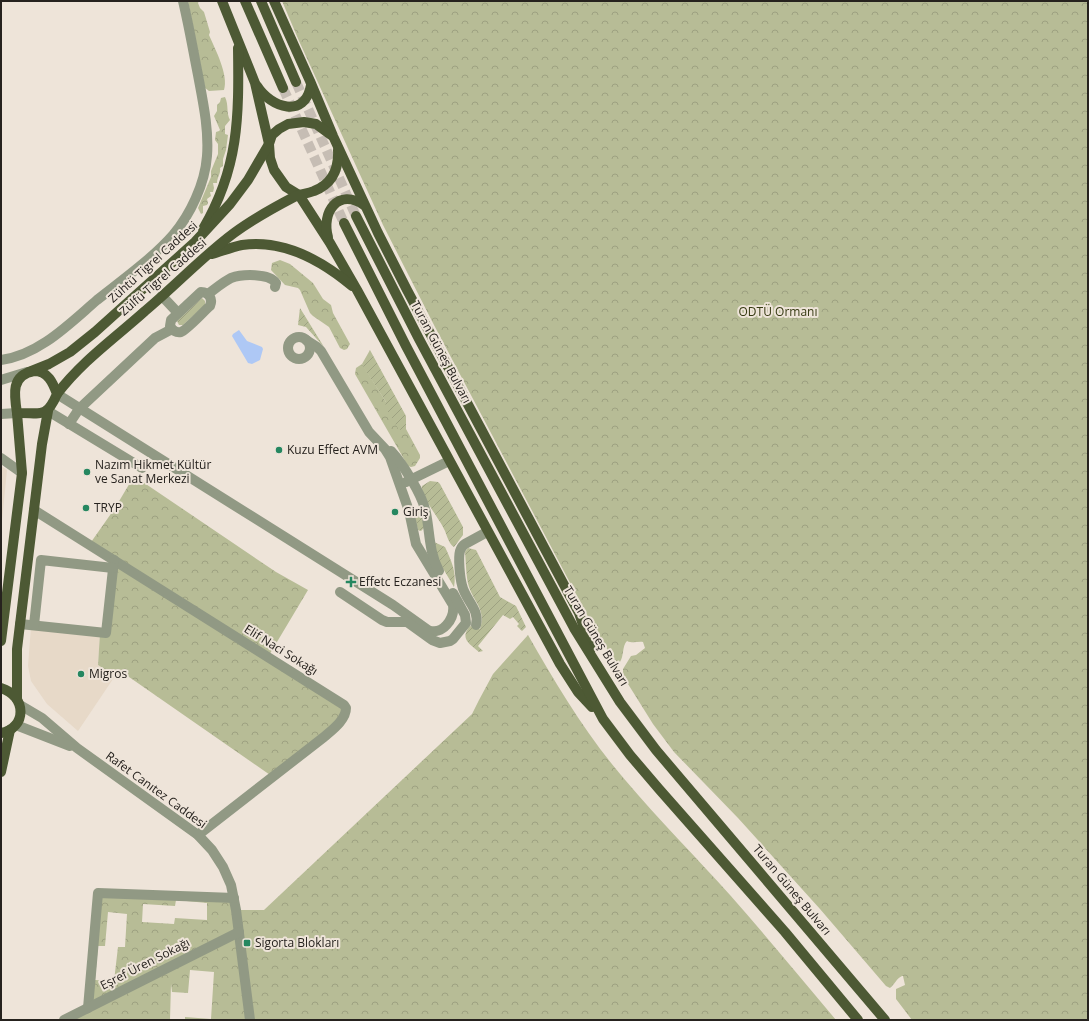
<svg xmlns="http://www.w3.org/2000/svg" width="1089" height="1021" font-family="'Open Sans',sans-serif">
  <defs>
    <pattern id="forest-crowns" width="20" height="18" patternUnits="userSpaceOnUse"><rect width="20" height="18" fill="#b7bc96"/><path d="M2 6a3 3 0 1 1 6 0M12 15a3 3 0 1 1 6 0" fill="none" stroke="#9da181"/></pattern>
    <pattern id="garden-furrows" width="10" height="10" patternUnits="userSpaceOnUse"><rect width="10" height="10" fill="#b7bc96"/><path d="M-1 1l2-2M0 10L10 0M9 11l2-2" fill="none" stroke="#9da181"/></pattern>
  </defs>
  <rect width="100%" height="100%" fill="#eee4d9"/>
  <!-- built -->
  <g fill="#e7d9c8">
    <polygon points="1,466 7,470 1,531"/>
    <polygon points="31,627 100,633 98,665 115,676 78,731 47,704 31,681 28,666"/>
  </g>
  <!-- forest -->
  <g fill="url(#forest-crowns)" fill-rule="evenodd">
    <path d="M188 1H199L198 3 200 8 204 12 210 32 209 35C215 49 229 75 224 90L209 91 205 88Z"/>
    <path d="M282 1H1088V1020H912L896 999V989L905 985 903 976H902C896 979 895 984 890 988L886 986 820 909 738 818 674 752 653 724 623 676V669L631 656 636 655 645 648 643 642C638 641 633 644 627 641 622 646 624 656 620 662L615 663 586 613 435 327 383 225 299 41Z"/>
    <path d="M225 97C229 105 226 113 230 120L225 126V134L228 135 226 150 223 159V166L220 168C221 174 217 177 217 183H213L214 188 213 192H210L211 196 207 199 208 203 207 205 203 206V213L201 214 198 208 211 177V171L218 154V144L215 140 216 132 219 131 220 130 214 116 217 111V105L220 102 221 98Z"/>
    <polygon points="280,260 290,264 313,283 323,299 331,305 333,313 350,344 347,349 344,350 340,348 329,327 313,316 310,313 300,290 298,288 285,285 271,270 272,263"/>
    <polygon points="362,364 386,402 399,429 406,429 420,455 420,458 415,466 411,467 408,466 355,374 356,368"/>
    <polygon points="134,476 276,572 308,590 268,657 344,705 343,717 273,777 119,670 115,676 98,665 100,633 105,633 114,560 89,545 115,508"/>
    <path d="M528 635C557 686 587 736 626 781 659 820 696 857 730 895 766 936 801 978 836 1020H185V1017L211 1019 214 972 190 970 188 993 172 992 171 984 170 1020H64L88 1008 98 893 234 898 236 910H264L472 714 479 700 493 674ZM176 900 207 903V920L175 918 174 924 142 922 143 904 175 906ZM108 912 127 914 125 947H118L114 981 95 980 98 946H105Z"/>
  </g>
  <!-- garden -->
  <g fill="url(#garden-furrows)">
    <polygon points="202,298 205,301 205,305 183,325 179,325 177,321"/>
    <polygon points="300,308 324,347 306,327 298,325"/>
    <polygon points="370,350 406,416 406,429 399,430 385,407 386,402 364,368 362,364"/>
    <path d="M430 481 438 482 440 484 463 527V535L454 547C449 544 447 536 445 531 440 519 420 496 422 486Z"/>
    <polygon points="419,510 421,511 424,528 421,531 418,530 414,514 416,511"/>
    <path d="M434 542 445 547C451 560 457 572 454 587L435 555Z"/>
    <path d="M468 548 476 550 500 597 516 606 526 627 522 631 517 626 519 624 513 617 510 619 503 615 478 646 483 651 479 652C470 644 459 639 470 626L480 629C486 609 475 604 469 587 466 578 466 562 465 552Z"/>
  </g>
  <!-- water -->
  <polygon fill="#aec8f5" points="239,330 247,341 262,347 263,349 260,360 252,364 248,363 232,336 233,334"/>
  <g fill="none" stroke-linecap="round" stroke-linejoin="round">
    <!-- major-tunnel -->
    <g stroke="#c6bdb4" stroke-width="10" stroke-dasharray="10 5" stroke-linecap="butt">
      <polyline points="296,82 356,216"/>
      <polyline points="283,88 344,223"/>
    </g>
    <!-- minor -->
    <g stroke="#919984" stroke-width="10">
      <path d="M201 292C209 292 213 299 210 306 204 311 187 330 181 332 176 333 172 330 170 326L171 320Z"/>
      <path d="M208 294C215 289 223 282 231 278 242 274 269 273 276 283L275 287"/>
      <polyline points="162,296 178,313"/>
      <circle cx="299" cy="348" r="11"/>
      <path d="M1 360C39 355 69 324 97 300 121 281 153 258 173 235 190 215 205 184 207 156 209 129 203 102 198 75 193 50 189 26 183 1"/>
      <polyline points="1,380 27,372"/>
      <path d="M57 394 393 605 428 630C442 636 455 619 453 605L416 544 409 511 390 457 385 449 369 432 321 351 317 347 306 340"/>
      <polyline points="48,411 142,468"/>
      <polyline points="1,414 17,413"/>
      <polyline points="69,424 79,409 155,338 172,329"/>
      <path d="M391 451C403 464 423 496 426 513 430 533 429 553 439 571"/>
      <polyline points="1,458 22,473"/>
      <polyline points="406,482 449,461"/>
      <path d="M34 510 344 705 346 708C346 720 332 730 324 737L198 835"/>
      <polyline points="340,592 382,620 387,622 407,622 432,640 440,643 450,641 453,639 466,623 465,615 453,593"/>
      <polyline points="20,624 106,633 114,560"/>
      <polyline points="34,625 41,560 113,568"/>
      <path d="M476 625C480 609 465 600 462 585 460 578 458 558 460 551 461 548 462 546 465 544L487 532"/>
      <polyline points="20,705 42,718 77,748 198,835 212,850 223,867 231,885 236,910 250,1020"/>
      <polyline points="16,725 70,746"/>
      <polyline points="88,1008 98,893 234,898"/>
      <polyline points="64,1020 239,932"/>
    </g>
    <!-- major -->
    <g stroke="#4d5934" stroke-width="10">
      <polyline points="222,1 255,83 269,144 270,158 274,170 286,187 299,195 330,243 357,290 560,664 578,692 592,707"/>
      <polyline points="245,1 283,88"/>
      <polyline points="261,1 296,82"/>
      <polyline points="274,1 310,81 333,136 378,233 407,290 579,613 591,649"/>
      <path d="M257 86C271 108 305 119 311 85"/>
      <polyline points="356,216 419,339 574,628 620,702 656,750 885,1020"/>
      <polyline points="344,223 406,346 603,719 630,755 659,789 785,932 858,1020"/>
      <path d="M203 229C239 168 239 117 238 48"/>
      <path d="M328 237C321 212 338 188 364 205"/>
      <path d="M212 254C222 251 232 247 242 245 284 239 321 260 352 286"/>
      <path d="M34 371C48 371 53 383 57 394 46 420 40 412 17 413 14 394 11 375 34 371Z"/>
      <polyline points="29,372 49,364 70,352 95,332 195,242 230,204 248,180 269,144 272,135 279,129 288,124 304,122 316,124 331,135"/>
      <path d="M57 394C82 361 115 338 145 311 175 286 203 256 234 233 253 219 273 208 294 197 300 194 307 194 314 191 332 184 339 169 338 150"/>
      <polyline points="1,641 22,473 17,413"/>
      <path d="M1 688C27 696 27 728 1 733"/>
      <polyline points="17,699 17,649 42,444 48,411"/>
      <polyline points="1,772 10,730"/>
    </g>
  </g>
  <!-- markers -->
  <g fill="#258760" stroke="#eee4d9" stroke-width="1.5">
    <circle cx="279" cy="450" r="4"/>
    <circle cx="87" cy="472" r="4"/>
    <circle cx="86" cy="508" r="4"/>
    <circle cx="395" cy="512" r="4"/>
    <path d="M349 576h4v4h4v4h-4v4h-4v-4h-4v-4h4z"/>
    <circle cx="81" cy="674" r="4"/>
    <rect x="243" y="939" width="8" height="8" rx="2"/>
  </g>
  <g text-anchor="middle" stroke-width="4" stroke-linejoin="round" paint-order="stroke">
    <!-- street labels -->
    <g font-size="12" fill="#26221e" stroke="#eee4d9">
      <text transform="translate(153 262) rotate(-42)" y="4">Zühtü Tigrel Caddesi</text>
      <text transform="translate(163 277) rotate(-41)" y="4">Zülfü Tigrel Caddesi</text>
      <text transform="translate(441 352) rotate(62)" y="4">Turan Güneş Bulvarı</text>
      <text transform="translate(596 636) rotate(59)" y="4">Turan Güneş Bulvarı</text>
      <text transform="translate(281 650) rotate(32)" y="4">Elif Naci Sokağı</text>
      <text transform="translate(156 790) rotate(36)" y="4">Rafet Canıtez Caddesi</text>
      <text transform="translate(792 890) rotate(50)" y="4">Turan Güneş Bulvarı</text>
      <text transform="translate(145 964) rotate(-27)" y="4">Eşref Üren Sokağı</text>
    </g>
    <!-- park labels -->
    <g font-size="12" fill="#363a12" stroke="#eee4d9">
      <text x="778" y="316">ODTÜ Ormanı</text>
    </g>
    <!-- poi labels -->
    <g font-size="12" fill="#26221e" stroke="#eee4d9" text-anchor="start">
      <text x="287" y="454">Kuzu Effect AVM</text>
      <text x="95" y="469">Nazım Hikmet Kültür<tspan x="95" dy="14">ve Sanat Merkezi</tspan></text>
      <text x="94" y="512">TRYP</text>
      <text x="403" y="516">Giriş</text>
      <text x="359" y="586">Effetc Eczanesi</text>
      <text x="89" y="678">Migros</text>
      <text x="255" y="947">Sigorta Blokları</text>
    </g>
  </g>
  <!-- border -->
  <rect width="1089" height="1021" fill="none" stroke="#26221e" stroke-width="4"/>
</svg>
